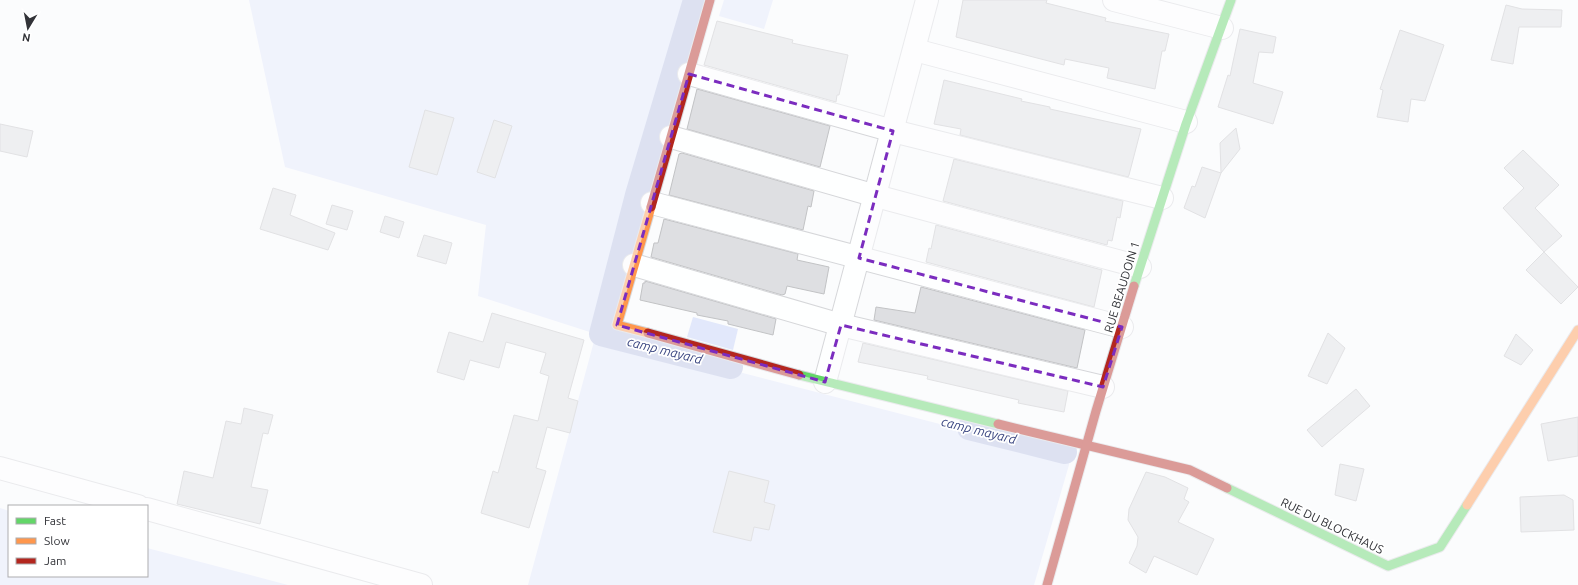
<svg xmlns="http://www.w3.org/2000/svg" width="1578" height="585" font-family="Ubuntu,sans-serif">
  <rect width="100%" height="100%" fill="#fbfcfd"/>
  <!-- green -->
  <g fill="#e2e8fb">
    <polygon points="249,0 700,0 600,336 1071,458 1034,585 528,585 596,334 478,296 486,225 285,167"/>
    <polygon points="724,0 773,0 764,29 719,16"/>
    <polygon points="693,317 738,329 733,350 687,337"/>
    <polygon points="0,508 9,511 9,576 147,576 147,548 288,585 0,585"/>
  </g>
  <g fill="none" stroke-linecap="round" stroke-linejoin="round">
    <!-- canal -->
    <g stroke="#b8c2e3" stroke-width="24">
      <polyline points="695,0 637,195 601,334 731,367"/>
      <polyline points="969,428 1065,452"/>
    </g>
  </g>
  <!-- building -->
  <g fill="#dedfe2" stroke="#c2c3c5">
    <polygon points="963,0 1047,0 1046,3 1106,18 1105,21 1169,34 1165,51 1162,51 1155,89 1107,78 1109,68 1065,59 1064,65 956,37"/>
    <polygon points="1506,5 1522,9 1562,10 1561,27 1519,27 1513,64 1491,60"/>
    <polygon points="717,21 793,40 792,43 848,55 839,95 837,95 836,102 704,65"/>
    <polygon points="1240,29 1276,37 1273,53 1259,52 1253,83 1283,92 1273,124 1218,107 1228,75 1230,76"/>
    <polygon points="1400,30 1444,45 1425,101 1411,99 1408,122 1377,117 1383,90 1380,89"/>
    <polygon points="944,80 1022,99 1021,101 1050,107 1050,109 1141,129 1129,175 1128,177 960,135 961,129 934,124"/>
    <polygon points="697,89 830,126 820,167 687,129"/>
    <polygon points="425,110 454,118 437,175 409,167"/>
    <polygon points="494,120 512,126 495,178 477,172"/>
    <polygon points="0,124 33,131 27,157 0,151"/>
    <polygon points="1236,128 1240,149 1221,173 1205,218 1184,208 1192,186 1195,187 1202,167 1221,173 1220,143"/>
    <polygon points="1523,150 1559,185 1535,208 1562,236 1544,252 1503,208 1524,188 1504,168"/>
    <polygon points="682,153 814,191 811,207 808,206 803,230 669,195 679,154"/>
    <polygon points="954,159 1123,201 1120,218 1117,217 1112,241 1108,240 1107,245 943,201"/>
    <polygon points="273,188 296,195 290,215 335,233 328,250 260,229"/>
    <polygon points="332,205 353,211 347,230 326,224"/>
    <polygon points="385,216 404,222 399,238 380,232"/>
    <polygon points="664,219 798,254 797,260 829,267 824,294 787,286 785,294 782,295 651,257 654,243 658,243"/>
    <polygon points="936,225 1102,270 1094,307 926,262 929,248 931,249"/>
    <polygon points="424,235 452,243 446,264 417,256"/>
    <polygon points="1544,252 1578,287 1561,304 1526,270"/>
    <polygon points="645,281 776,319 773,335 728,324 728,321 697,315 697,313 640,300 643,283 645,283"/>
    <polygon points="921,287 1085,330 1077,368 874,320 876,307 915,313"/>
    <polygon points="492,313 584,340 568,398 578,401 570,433 547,427 536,468 546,471 529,528 481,513 493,471 498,473 514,415 538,421 549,376 540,373 546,353 506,342 499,368 470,360 464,380 437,372 449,332 483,342"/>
    <polygon points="1328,333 1345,348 1327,384 1308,376"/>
    <polygon points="1516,334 1533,350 1521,365 1504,356"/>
    <polygon points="863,343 1068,391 1064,412 1018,403 1019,400 927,379 928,376 858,362"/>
    <polygon points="1356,389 1370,406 1322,447 1307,430"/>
    <polygon points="244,408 273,415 268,434 263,433 251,487 268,490 260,524 177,504 184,471 213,478 226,421 241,424"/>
    <polygon points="1578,417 1578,456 1548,461 1541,424"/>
    <polygon points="1340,464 1364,469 1356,501 1335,495"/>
    <polygon points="729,471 769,481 764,502 775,505 769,530 754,527 751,541 713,532"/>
    <polygon points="1146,472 1165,477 1188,488 1184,499 1189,502 1178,522 1214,539 1197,575 1154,556 1146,573 1129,563 1137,546 1138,537 1128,520 1129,509"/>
    <polygon points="1564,495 1573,500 1574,530 1521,532 1520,497"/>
  </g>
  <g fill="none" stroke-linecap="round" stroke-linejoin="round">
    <defs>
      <g id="street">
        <polyline points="1114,0 1222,28"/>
        <polyline points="915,50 1186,122"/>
        <polyline points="689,74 893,131 1162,198"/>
        <polyline points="671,137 876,196 1140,267"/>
        <polyline points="652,203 1122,327"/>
        <polyline points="634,265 841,325 1103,387"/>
        <polyline points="825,382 927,0"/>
        <polyline points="0,468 138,506"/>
        <polyline points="147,509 421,585"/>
      </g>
      <g id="fast">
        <polyline points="1134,286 1186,124 1231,0"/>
        <polyline points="799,375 998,424"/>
        <polyline points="1227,488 1388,566 1440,547 1467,505"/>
      </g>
      <g id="slow">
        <polyline points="648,333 617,325 651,207"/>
        <polyline points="1467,505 1578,330"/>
      </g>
      <g id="jam">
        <polyline points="651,207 710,0"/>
        <polyline points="648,333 799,375"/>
        <polyline points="998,424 1190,470 1227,488"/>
        <polyline points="1047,585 1096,411 1134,286"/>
      </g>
    </defs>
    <!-- street casing -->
    <use href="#street" stroke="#d6d7da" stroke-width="24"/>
    <!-- fast casing -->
    <use href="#fast" stroke="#d6d7da" stroke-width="11"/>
    <!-- slow casing -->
    <use href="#slow" stroke="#d6d7da" stroke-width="11"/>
    <!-- jam casing -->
    <use href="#jam" stroke="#d6d7da" stroke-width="11"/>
    <!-- street -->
    <use href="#street" stroke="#feffff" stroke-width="22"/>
    <!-- fast -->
    <use href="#fast" stroke="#63d668" stroke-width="9"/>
    <!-- slow -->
    <use href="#slow" stroke="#ff974d" stroke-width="9"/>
    <!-- jam -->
    <use href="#jam" stroke="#b3261e" stroke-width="9"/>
  </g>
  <!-- marked area -->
  <path d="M0 0H1578V585H0ZM689 74 893 131 859 258 1122 327 1103 387 841 325 825 382 617 325Z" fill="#fbfcfd" fill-opacity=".55" fill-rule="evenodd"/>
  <path fill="none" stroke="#7b2cbf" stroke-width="3" stroke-dasharray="8 5" stroke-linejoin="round" d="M689 74 893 131 859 258 1122 327 1103 387 841 325 825 382 617 325Z"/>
  <g text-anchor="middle" stroke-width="3.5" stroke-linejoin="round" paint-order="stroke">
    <!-- street labels -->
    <g font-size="12" fill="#323338" stroke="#fff">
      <text transform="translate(1122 287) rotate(-73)" y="4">RUE BEAUDOIN 1</text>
      <text transform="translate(1332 526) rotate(26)" y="4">RUE DU BLOCKHAUS</text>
    </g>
    <!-- water labels -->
    <g font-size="13" font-style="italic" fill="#3a4681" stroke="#fff">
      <text transform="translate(665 350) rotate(14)" y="5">camp mayard</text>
      <text transform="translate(979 430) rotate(14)" y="5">camp mayard</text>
    </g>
  </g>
  <!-- legend -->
  <rect x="8" y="505" width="140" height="72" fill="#ffffff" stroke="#adadaf"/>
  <rect x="16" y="518" width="20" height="6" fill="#63d668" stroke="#adadaf"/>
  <text x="44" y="525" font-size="12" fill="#323338">Fast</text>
  <rect x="16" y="538" width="20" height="6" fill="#ff974d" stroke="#adadaf"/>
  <text x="44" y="545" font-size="12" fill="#323338">Slow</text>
  <rect x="16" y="558" width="20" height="6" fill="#b3261e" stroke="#adadaf"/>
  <text x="44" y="565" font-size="12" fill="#323338">Jam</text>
  <!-- north arrow -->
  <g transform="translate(28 28) rotate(190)" stroke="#ffffff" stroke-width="3" paint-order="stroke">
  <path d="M0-3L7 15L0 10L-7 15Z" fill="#323338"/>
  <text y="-6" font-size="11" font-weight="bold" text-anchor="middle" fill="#323338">N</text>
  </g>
</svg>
